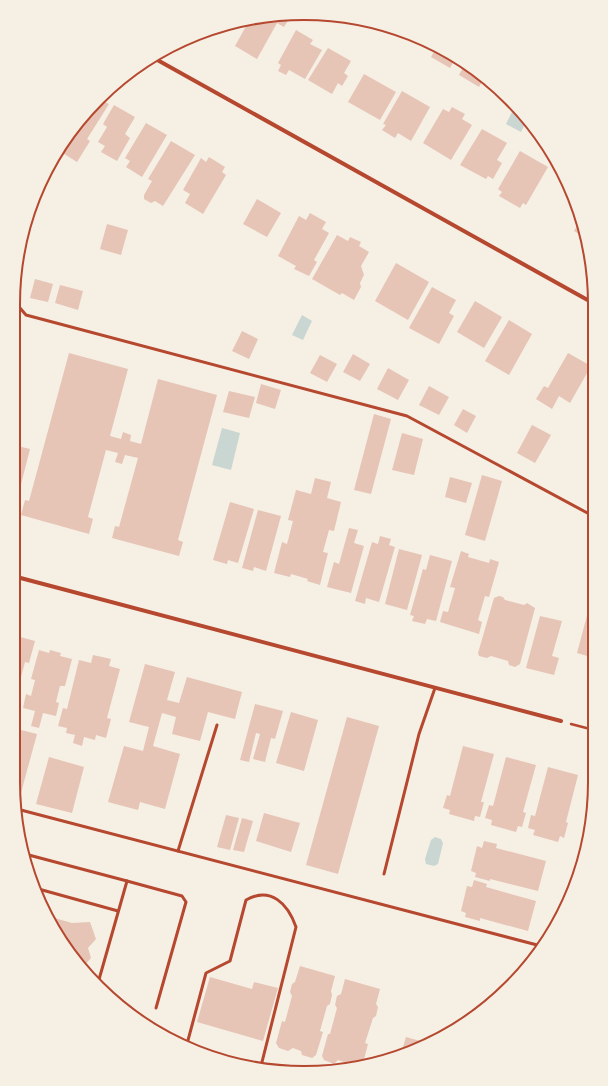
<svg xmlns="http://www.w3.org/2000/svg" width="608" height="1086" font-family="'PT Sans Narrow',sans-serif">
  <rect width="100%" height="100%" fill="#f6efe4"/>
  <!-- water -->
  <g fill="#c9d6d2">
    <polygon points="519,109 527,120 521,132 506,124 512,112 516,114"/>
    <polygon points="302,315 312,321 303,340 292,335"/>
    <polygon points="222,428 240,433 231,470 212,465"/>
    <polygon points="435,837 441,839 443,843 438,864 434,866 426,864 425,859 431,840"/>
  </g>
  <!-- building -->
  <g fill="#e6c5b7">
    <polygon points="285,14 292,14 284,27 277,23 257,59 235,46 250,19"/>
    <polygon points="227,24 221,33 213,29 221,26"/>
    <polygon points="296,30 313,40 310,44 322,50 305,79 289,70 286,75 278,71 281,65 278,63"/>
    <polygon points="412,35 429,43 426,48 410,39"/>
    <polygon points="437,46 456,57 450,68 431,57"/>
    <polygon points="328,48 351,61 344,73 348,76 342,86 338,83 332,94 308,80"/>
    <polygon points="465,64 484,78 479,87 459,75"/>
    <polygon points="364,74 396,92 380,120 348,102"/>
    <polygon points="402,91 430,107 411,141 398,133 395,138 382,130 386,125 383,124"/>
    <polygon points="104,94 108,97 105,102 109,104 87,139 90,141 77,162 61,152 85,112"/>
    <polygon points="114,105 135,117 125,134 130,138 117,161 101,152 105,146 98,142 107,127 103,124"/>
    <polygon points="452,107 465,114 462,119 472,125 451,160 423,143 443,109 449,112"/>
    <polygon points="146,123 167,135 142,177 126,167 130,161 125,158"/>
    <polygon points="482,129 507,143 497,160 502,163 493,179 488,176 486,179 460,165"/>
    <polygon points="171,141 195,155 163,206 155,201 151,203 144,199 144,195 152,181 148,179"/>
    <polygon points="520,151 548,167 526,205 523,203 520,208 499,196 502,192 498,189"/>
    <polygon points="209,157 225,167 222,172 226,175 203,214 185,203 190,194 183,190 201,158 206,162"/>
    <polygon points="257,199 281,213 267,237 243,224"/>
    <polygon points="310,213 326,222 322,229 329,233 314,260 317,262 309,276 294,269 296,266 278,256 299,216 306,220"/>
    <polygon points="581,219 586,238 574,231"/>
    <polygon points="107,224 128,230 121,255 100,249"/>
    <polygon points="337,235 348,241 350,237 361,242 359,246 369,252 361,266 364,275 360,283 361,287 354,300 342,293 340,295 312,279"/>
    <polygon points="396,263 429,282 408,320 375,301"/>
    <polygon points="35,279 53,284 48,302 30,298"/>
    <polygon points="60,285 83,291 78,310 55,303"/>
    <polygon points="432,287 456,300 449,313 454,316 439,344 409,328"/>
    <polygon points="475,301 502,317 484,348 457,332"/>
    <polygon points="509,320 532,334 509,375 485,361"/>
    <polygon points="242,331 258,339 249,359 232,351"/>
    <polygon points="69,353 128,369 110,436 121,439 123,432 131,435 130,441 141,444 158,379 217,395 178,540 183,542 179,556 112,538 115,526 119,527 138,458 125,455 122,464 115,462 118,453 106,450 88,517 93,519 89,534 21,515 25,500 29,501"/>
    <polygon points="568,353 591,366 570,403 559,396 552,409 536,399 544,386 548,388"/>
    <polygon points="353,354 370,364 360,381 343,372"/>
    <polygon points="320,355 337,364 327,382 310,373"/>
    <polygon points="388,368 409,380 398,400 377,389"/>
    <polygon points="261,384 281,390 275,409 256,403"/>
    <polygon points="429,386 449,397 439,415 419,405"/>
    <polygon points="229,391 255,397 249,418 223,412"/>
    <polygon points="463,409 476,416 467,433 454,425"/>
    <polygon points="374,414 391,419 371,494 354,490"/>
    <polygon points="532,425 551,435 535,463 517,453"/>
    <polygon points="402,433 423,439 414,475 392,470"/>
    <polygon points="13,445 30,449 16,504 13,503"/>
    <polygon points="482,475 502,481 485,541 465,535"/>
    <polygon points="450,477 472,483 466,503 445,497"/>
    <polygon points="315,478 331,482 327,498 341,502 334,531 329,530 323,552 328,553 320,585 307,581 308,579 291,574 290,577 274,573 282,542 287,544 293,521 288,520 296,490 311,494"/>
    <polygon points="230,502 254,509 238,563 228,560 227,564 213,560"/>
    <polygon points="258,510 281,516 266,571 254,567 253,571 242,568"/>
    <polygon points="349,528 358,530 354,543 364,546 351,593 327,587 334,562 339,564"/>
    <polygon points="380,536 391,539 389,545 395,547 379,602 366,598 365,604 355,601 372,542 378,544"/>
    <polygon points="399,549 422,555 407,610 385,604"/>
    <polygon points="461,551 469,554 468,557 489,563 490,559 499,562 489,597 485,596 478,620 482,622 479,634 440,622 443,611 448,612 455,588 450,587"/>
    <polygon points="430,555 452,561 436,621 427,619 425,624 412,621 414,616 410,615 423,569 426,570"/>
    <polygon points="499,596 503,597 505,600 524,605 527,603 535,608 520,664 515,667 509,665 508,661 491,656 487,658 479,656 478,653 494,598"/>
    <polygon points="589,608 594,609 594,658 577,653"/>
    <polygon points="540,616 562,621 552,656 559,658 554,675 526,668"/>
    <polygon points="13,635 35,641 29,663 25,662 14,703"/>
    <polygon points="39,650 49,653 50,650 61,653 60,656 72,659 65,686 60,686 56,702 59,703 56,716 43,713 39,728 31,726 35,711 23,708 26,694 31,696 35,680 31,679"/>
    <polygon points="93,655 111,659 109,666 120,669 107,718 111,719 106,738 96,735 95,740 84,737 82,746 73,743 75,735 66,733 67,728 58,726 63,708 67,709 79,660 91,663"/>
    <polygon points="145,664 175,672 167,700 179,703 187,677 242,692 235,719 208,712 200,741 172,734 176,717 162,713 153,746 180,754 165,809 140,802 138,810 108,802 124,746 143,751 149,727 129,722"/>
    <polygon points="255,704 283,711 275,739 271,738 265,762 253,759 260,734 256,733 249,762 240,760"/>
    <polygon points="291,712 318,720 304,771 276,763"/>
    <polygon points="347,717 379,726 338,874 306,865"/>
    <polygon points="17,729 37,734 19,800 16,800 13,782 13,744"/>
    <polygon points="463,746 494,754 481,802 484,802 480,817 475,816 474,821 449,814 450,810 443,808 447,795 450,796"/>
    <polygon points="49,757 84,767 72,813 36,804"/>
    <polygon points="506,757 536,765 523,812 526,813 522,827 518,826 516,832 491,825 492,820 485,818 489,805 493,806"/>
    <polygon points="548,767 578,775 566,822 568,823 564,838 560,836 558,842 533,835 535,830 528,828 531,815 535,816"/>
    <polygon points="264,813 300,823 291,852 256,841"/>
    <polygon points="226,815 239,818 230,850 217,847"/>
    <polygon points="242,818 253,821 244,852 233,850"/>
    <polygon points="484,841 497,844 496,848 546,861 538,891 490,879 490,881 475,877 476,873 471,871 477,846 482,848"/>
    <polygon points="474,880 487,884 486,887 536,901 528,931 480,918 480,921 465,917 466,913 461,911 467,886 472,887"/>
    <polygon points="51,917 72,923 90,922 96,939 88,948 91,958 84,966 86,971 73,959"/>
    <polygon points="300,966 335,976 331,991 332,995 330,1004 327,1006 320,1031 323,1032 316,1055 312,1058 302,1055 301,1051 293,1048 288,1051 279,1048 276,1043 282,1021 285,1022 292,996 290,992 292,984 295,982"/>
    <polygon points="210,977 252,989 254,982 278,988 263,1041 197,1022"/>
    <polygon points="345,979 380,989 376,1004 378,1007 376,1016 373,1018 365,1043 368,1044 363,1063 348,1067 347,1063 338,1060 334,1064 324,1060 322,1056 328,1034 330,1034 337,1008 335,1005 337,996 341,994"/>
    <polygon points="406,1037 427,1043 415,1051 401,1054"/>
  </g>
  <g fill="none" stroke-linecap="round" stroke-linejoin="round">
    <!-- path -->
    <polyline stroke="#b5482f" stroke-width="2.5" points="571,724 594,730"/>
    <!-- service -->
    <g stroke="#b5482f" stroke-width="3">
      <polyline points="14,301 26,315 407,416 593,516"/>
      <polyline points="17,809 541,946"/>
      <polyline points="178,851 217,725"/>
      <polyline points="25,854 127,881 98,983"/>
      <polyline points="384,874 419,734 435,688"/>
      <polyline points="127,881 182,896 186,902 156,1008"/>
      <polyline points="35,888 118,911"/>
      <path d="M187 1044 206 973 230 961 246 900C271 886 288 904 296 927L261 1066"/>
    </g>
    <!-- minor -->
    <g stroke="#b5482f" stroke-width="4">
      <polyline points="152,57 593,303"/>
      <polyline points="13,576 561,721"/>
    </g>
  </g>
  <!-- crop -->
  <path d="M0 0H608V1086H0ZM304 20H304A284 284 0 0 1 588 304V782A284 284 0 0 1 304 1066H304A284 284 0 0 1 20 782V304A284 284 0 0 1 304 20Z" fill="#f6efe4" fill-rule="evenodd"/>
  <path fill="none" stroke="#b5482f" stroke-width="2" d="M304 20H304A284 284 0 0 1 588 304V782A284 284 0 0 1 304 1066H304A284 284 0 0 1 20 782V304A284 284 0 0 1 304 20Z"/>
</svg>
